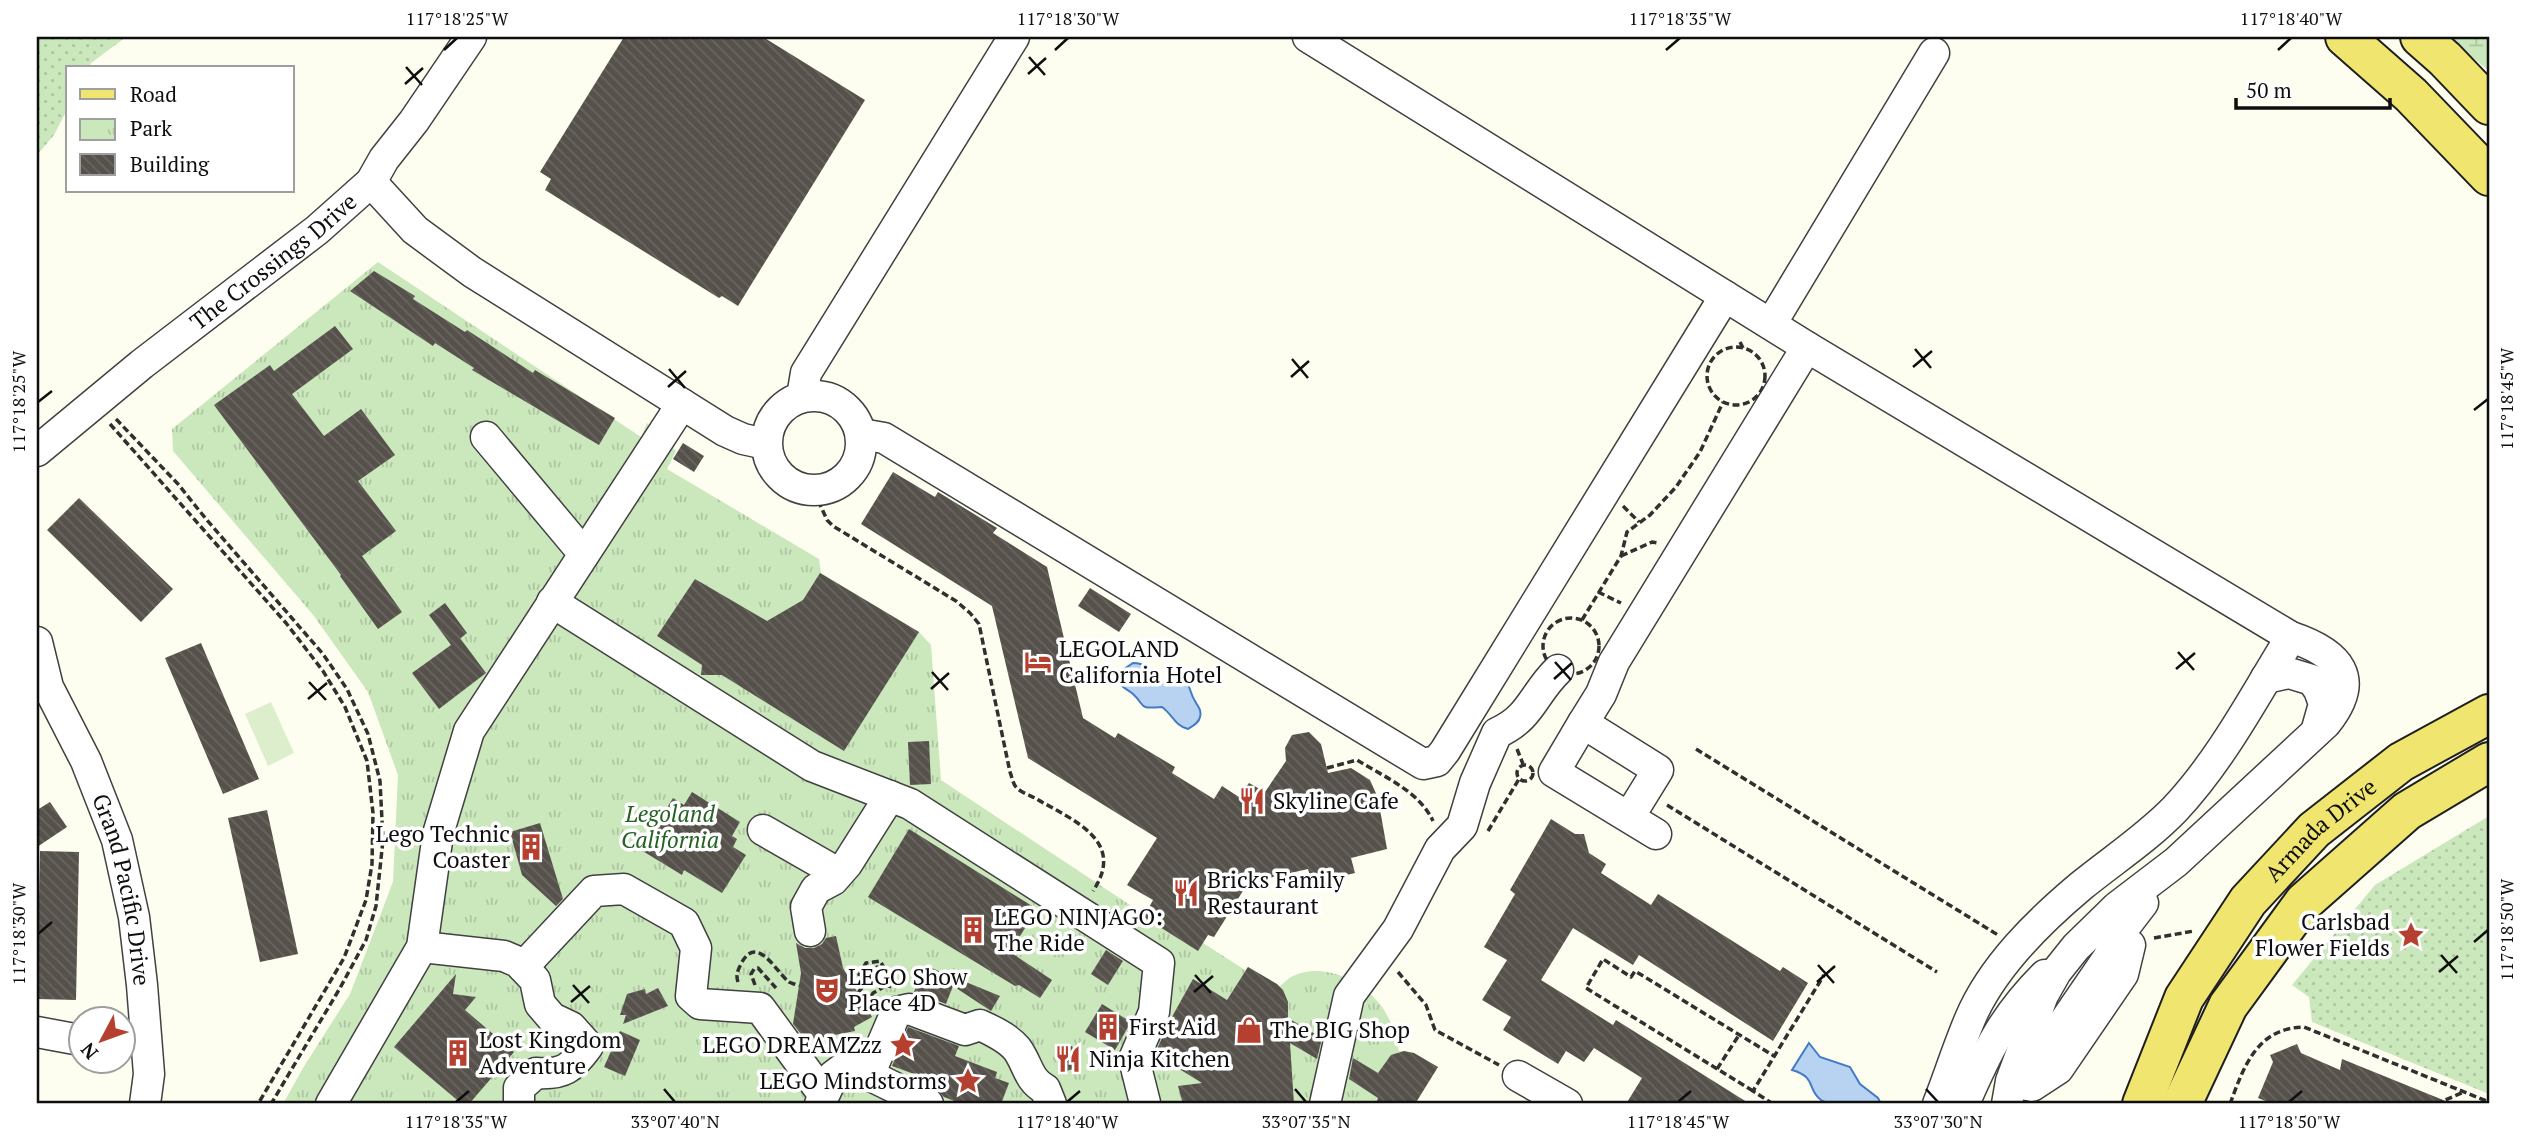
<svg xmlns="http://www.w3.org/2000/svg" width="2526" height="1141" font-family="'PT Serif',serif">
  <defs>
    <pattern id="grass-dots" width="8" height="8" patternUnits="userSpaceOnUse" patternTransform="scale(1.75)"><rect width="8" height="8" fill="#cbe7bc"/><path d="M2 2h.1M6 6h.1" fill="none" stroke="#adc5a0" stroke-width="1.8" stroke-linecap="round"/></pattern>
    <pattern id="wetland-marsh" width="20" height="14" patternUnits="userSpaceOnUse" patternTransform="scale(1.75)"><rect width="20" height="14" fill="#cbe7bc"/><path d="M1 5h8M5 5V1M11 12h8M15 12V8" fill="none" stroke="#adc5a0"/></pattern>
    <pattern id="park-tufts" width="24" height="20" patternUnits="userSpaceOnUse" patternTransform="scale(1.75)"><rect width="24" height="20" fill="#cbe7bc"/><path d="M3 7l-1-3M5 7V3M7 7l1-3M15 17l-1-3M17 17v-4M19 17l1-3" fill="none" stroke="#adc5a0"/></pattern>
    <pattern id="building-back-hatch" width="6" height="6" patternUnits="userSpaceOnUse" patternTransform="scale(1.75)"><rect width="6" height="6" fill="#56514b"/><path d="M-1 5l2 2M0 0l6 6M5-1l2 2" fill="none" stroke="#696561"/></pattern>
  </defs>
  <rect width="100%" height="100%" fill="#fefef0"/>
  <!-- grass -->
  <g fill="url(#grass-dots)">
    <polygon points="37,37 126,37 91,63 88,68 68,68 68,108 54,135 37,155"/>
    <polygon points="2489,816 2489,1094 2312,1022 2309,997 2292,985 2375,885"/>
  </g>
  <!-- wetland -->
  <polygon fill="url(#wetland-marsh)" points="2448,37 2489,37 2489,71"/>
  <!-- park -->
  <path fill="url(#park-tufts)" d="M378 262 641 437 647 423 676 451 667 469 819 559 821 573 919 632 931 645 941 780 1198 950 1203 943 1245 970 1248 967 1280 986C1284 983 1288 978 1293 976 1327 960 1371 985 1387 1015 1393 1026 1396 1039 1399 1051L1414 1053 1438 1067 1415 1104H283L303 1068 350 994 393 882 398 775 368 692 314 616 173 451 172 429Z"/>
  <!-- pitch -->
  <polygon fill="#ddeecd" points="271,702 294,753 268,766 245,714"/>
  <!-- water -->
  <g fill="#b8d2f2" stroke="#447bc5" stroke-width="2">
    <path d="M1133 663C1160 663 1149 695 1175 679 1192 679 1188 691 1195 701 1198 707 1202 710 1200 717 1199 723 1193 726 1188 729 1174 725 1173 715 1162 707 1137 709 1147 707 1133 694 1122 685 1117 688 1121 671Z"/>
    <path d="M1809 1043 1820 1057 1850 1067 1860 1084 1878 1098 1881 1104C1866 1104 1833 1108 1821 1100 1807 1090 1817 1077 1792 1070Z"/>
  </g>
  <!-- building -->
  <g fill="url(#building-back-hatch)">
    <polygon points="624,37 763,37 865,100 738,306 722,296 719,298 545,190 551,179 540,172"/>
    <polygon points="374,271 415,296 413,299 465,332 467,330 533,373 535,370 615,418 599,445 472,370 474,368 435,343 433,346 350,291"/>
    <polygon points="335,326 353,349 292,394 324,436 361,409 395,455 358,481 396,531 362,556 402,612 378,629 340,576 341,575 214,405 270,365 274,371"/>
    <polygon points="683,443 704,456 694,472 673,459"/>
    <polygon points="893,472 935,497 938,492 997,528 993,533 1047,567 1083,718 1115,738 1118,733 1175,767 1172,773 1214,799 1222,786 1239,797 1249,783 1265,792 1286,761 1285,748 1292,735 1309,732 1321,744 1328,773 1351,768 1370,780 1378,798 1387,849 1351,858 1355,873 1312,883 1308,869 1248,883 1214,937 1208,935 1198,951 1144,917 1153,900 1127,885 1157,838 1028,758 992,606 861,524"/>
    <polygon points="79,498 173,589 141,622 47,530"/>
    <polygon points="820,573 919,632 844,751 722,675 701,675 702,665 657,636 695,579 767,621 803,600"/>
    <polygon points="1090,588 1131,614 1119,632 1078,606"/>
    <polygon points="445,603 467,633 456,642 460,638 486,673 439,709 412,673 451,645 429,615"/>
    <polygon points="201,643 259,779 223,794 165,658"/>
    <polygon points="929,741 931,784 910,785 908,742"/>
    <polygon points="692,792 740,822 732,836 737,839 733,847 746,855 722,893 684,870 682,875 641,850 673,798 684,805"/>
    <polygon points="50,802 67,827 37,847 37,810"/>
    <polygon points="267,810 298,954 260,962 228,818"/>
    <polygon points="1551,819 1575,834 1584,834 1589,853 1606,864 1601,873 1651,905 1658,894 1780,971 1783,967 1808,983 1773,1041 1639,955 1633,965 1573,928 1541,980 1613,1025 1616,1020 1750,1104 1626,1104 1642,1078 1594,1048 1584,1062 1566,1051 1558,1064 1503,1030 1511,1017 1482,1000 1507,960 1484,947 1515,894 1510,890"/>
    <polygon points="540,823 563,899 556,906 522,875 510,832"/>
    <polygon points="909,829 1037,909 1010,952 1052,980 1040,998 1019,985 1015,986 868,897"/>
    <polygon points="40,851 79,852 76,1000 37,999"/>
    <polygon points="836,936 843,968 872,1017 854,1027 855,1031 814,1039 813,1036 801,1034 793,1024 801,973 796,943 805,948 814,948 822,944 826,938"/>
    <polygon points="1106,950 1123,961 1108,985 1091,974"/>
    <polygon points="924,965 956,978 1000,996 991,1011 953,986 946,1004 914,992"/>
    <polygon points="1248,967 1277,984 1283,990 1288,1002 1288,1018 1322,1038 1317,1059 1290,1043 1294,1104 1183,1104 1178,1086 1202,1083 1155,1054 1168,1024 1193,979 1227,1000"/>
    <polygon points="456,974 453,994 476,997 465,1010 514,1052 469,1104 462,1104 394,1047"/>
    <polygon points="658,988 668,1006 623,1024 626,1015 620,1015 627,994 645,989 646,994"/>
    <polygon points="1102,1004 1131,1022 1115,1050 1085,1032"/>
    <polygon points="908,1027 959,1046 955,1056 997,1072 995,1078 1009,1083 1001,1104 962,1104 944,1097 936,1089 926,1084 928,1079 892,1066"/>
    <polygon points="620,1031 640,1040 625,1076 604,1067"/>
    <polygon points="2297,1044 2301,1053 2340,1070 2342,1059 2453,1104 2273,1104 2258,1098 2273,1062 2270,1055"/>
    <polygon points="1072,1046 1080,1067 1063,1072 1056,1051"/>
    <polygon points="1404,1051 1414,1053 1438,1067 1415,1104 1376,1104 1378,1098 1349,1079 1353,1058 1378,1073 1391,1055"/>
  </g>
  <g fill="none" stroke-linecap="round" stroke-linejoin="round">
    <defs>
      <g id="minor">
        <path d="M1308 37 1807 347 2291 637C2339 653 2362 678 2326 723L2176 862 2117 907 2076 947 2056 972 2043 995 2011 1081 2007 1104"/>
        <polyline points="371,182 415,230 472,272 725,431 743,439 766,444"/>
        <polyline points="1771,324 1934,53"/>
        <circle cx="814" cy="443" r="47"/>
        <polyline points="802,397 806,373 1014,37"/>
        <polyline points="861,434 884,438 1423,764 1437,761 1445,751 1725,296"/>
        <polyline points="486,437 584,554"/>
        <path id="s1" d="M37 451 142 364 317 230 371 182 384 159 414 121 471 37"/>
        <polyline points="552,602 812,766 910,804 1159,963 1154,1012 1134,1059 1145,1103"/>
        <path id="s2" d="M37 642 48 687 86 761 117 840 134 917 142 985 149 1074 145 1104"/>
        <polyline points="2266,678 2289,673 2312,680 2319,690 2324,704 2316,732"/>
        <polyline points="1583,723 1601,694 1614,662 1807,347"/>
        <polyline points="1629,817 1658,770 1583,723 1554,772 1656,834"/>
        <polyline points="763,830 838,873"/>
        <polyline points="810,931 806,907 816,889 833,880 847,864 890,796"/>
        <path d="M422 947 504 956 518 962 535 980 540 1004 552 1018 571 1027 588 1046C572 1068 564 1075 536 1073L519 1088V1104"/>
        <polyline points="523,967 594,891 624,889 684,923 696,948 691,996 700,1004 760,1008 823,1094"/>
        <polyline points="37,1032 80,1040"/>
        <path d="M869 1075 896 1012 909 1009 965 1030 980 1025C993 1031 1008 1038 1017 1049 1028 1064 1028 1080 1045 1089L1051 1104"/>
        <polyline points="1518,1076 1567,1104"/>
        <polyline points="2027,1085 2036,1063 2108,958 2120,933 2143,903"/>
        <polyline points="2032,1086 2058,1069 2123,974 2130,945"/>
        <polyline points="331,1104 422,947 438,834 469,731 682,404"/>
        <polyline points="820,1104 833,1076 845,1067 869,1075 928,1104"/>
        <path d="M1325 1104 1349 996 1398 929 1440 849 1462 826 1475 783 1497 733C1531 718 1533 694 1558 670"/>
        <path d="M1938 1104C1949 1076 1958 1047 1970 1019 1992 967 2038 922 2081 886 2113 860 2147 838 2175 809 2222 759 2255 695 2291 637"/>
        <path d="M1964 1104C1987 1051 2003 1017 2045 975"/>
      </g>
      <g id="major">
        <polyline points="2345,37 2411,95 2489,176"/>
        <polyline points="2420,37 2445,59 2489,105"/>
        <path id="s3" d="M2142 1104 2184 998 2248 901 2314 830 2401 762 2489 714"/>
        <polyline points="2182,1104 2228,1006 2304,902 2407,811 2489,762"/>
      </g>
    </defs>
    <!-- minor casing -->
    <use href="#minor" stroke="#414141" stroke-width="33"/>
    <!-- major casing -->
    <use href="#major" stroke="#1f1f1f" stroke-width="42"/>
    <!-- path -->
    <g stroke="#303030" stroke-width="3.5" stroke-dasharray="7 3.5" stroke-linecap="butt">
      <polyline points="1740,342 1743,348"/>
      <circle cx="1736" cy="376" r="29"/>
      <polyline points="116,419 178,484 206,519 323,654 347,689 368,734 380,781 383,840 376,906 366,940 340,988 271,1104"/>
      <polyline points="110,424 286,623 323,671 345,707 367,761 373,813 372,864 366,900 344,958 258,1104"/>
      <path d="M814 491 827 520 833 526 956 601 970 613 979 624 1010 772C1012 777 1013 784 1016 787 1020 792 1029 795 1035 798 1072 820 1127 840 1093 891"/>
      <polyline points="1623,506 1639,522"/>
      <polyline points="1621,556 1652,542 1658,543"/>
      <polyline points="1598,592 1621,603"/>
      <circle cx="1571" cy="646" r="28"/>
      <polyline points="1582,620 1621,556 1627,532 1650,515 1676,487 1700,452 1723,402"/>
      <polyline points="1517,749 1523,764"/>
      <polyline points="1696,749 1998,935"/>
      <circle cx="1525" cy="773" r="8"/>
      <path d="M1327 768 1357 760C1384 777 1419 791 1433 821"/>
      <polyline points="1667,805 1937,972"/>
      <polyline points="1488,831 1519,779"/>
      <polyline points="2154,938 2194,931"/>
      <polyline points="1398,972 1426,1005 1435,1030 1499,1065"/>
      <path d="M738 982C736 976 737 972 740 966 756 931 776 972 789 982 791 983 797 985 799 986"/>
      <polyline points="755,985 751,974 754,969 758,968 776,988"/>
      <polyline points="853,985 866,963 880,961 890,977 889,988"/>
      <polyline points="858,993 877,967 881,971 884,987 873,993 869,1001 873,1006"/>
      <polyline points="1717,1069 1739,1035"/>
      <polyline points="1753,1091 1586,988 1603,959 1631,977 1635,971 1774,1056"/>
      <polyline points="1773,1104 1753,1091 1824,975"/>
      <path d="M2230 1104C2244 1066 2257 1028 2304 1027L2489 1102"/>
      <polyline points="2436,1104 2464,1092"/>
    </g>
    <!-- minor -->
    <use href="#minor" stroke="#fff" stroke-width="30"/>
    <!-- major -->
    <use href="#major" stroke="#f0e66f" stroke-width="38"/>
  </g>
  <!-- ticks -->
  <path fill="none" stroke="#0e0e0e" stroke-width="2.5" d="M444 50 457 38M1055 50 1068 38M1666 50 1680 38M2278 50 2291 38M1029 57 1045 75M406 67 422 85M1028 74 1046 58M405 84 423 68M1915 349 1931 368M1292 359 1308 378M1913 367 1932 351M669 369 685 388M1291 377 1309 361M668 387 686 371M38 402 52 391M2474 410 2488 399M2178 652 2194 670M1555 662 1571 680M2176 669 2195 653M932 672 948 690M1554 679 1572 663M309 682 326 700M931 689 949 673M308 699 327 683M38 934 52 922M2474 942 2488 930M2441 955 2457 973M1818 965 1834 983M2439 972 2458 956M1195 975 1211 993M1817 982 1835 966M573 985 589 1003M1194 992 1213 976M571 1002 590 986M664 1089 675 1102M1295 1089 1306 1102M1926 1089 1938 1102M456 1102 469 1091M1067 1102 1080 1091M1678 1102 1691 1091M2289 1102 2302 1091"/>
  <!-- icons -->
  <defs>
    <symbol id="hotel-bare" viewBox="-9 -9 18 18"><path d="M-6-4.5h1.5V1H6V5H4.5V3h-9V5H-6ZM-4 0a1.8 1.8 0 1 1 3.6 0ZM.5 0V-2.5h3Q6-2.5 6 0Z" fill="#b6402f" stroke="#fff" stroke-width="2.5" paint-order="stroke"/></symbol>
    <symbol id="restaurant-bare" viewBox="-9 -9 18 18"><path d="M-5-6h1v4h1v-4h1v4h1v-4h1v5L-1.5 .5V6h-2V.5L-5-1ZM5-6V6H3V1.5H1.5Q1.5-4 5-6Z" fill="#b6402f" stroke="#fff" stroke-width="2.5" paint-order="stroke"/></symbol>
    <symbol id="building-bare" viewBox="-9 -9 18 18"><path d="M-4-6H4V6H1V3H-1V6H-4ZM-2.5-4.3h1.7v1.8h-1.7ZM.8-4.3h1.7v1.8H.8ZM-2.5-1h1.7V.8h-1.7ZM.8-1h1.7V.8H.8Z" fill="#b6402f" stroke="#fff" stroke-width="2.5" paint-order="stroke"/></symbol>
    <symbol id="sight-bare" viewBox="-9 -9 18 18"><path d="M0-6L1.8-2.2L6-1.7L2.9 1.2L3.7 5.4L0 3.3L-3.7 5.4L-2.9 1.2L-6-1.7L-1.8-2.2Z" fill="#b6402f" stroke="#fff" stroke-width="2.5" paint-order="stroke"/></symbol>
    <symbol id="theatre-bare" viewBox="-9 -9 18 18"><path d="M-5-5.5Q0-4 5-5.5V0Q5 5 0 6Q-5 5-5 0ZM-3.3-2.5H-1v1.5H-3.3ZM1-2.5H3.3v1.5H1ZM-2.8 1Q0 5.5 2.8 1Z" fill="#b6402f" stroke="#fff" stroke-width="2.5" paint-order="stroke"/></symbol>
    <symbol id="shop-bare" viewBox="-9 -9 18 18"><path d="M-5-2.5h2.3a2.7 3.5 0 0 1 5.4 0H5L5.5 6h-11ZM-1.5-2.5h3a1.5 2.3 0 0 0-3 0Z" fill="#b6402f" stroke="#fff" stroke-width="2.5" paint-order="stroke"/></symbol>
  </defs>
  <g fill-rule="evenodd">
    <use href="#hotel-bare" x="1019" y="643" width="38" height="38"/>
    <use href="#restaurant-bare" x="1233" y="782" width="38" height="38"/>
    <use href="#building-bare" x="512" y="828" width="38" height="38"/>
    <use href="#restaurant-bare" x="1167" y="874" width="38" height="38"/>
    <use href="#building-bare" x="954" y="911" width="38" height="38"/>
    <use href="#sight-bare" x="2392" y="916" width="38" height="38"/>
    <use href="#theatre-bare" x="808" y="971" width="38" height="38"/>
    <use href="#building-bare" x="1089" y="1008" width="38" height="38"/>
    <use href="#shop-bare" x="1230" y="1011" width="38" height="38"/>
    <use href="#sight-bare" x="884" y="1026" width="38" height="38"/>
    <use href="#building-bare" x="439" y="1034" width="38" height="38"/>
    <use href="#restaurant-bare" x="1049" y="1040" width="38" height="38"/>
    <use href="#sight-bare" x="949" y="1062" width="38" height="38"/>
  </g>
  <g text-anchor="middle" stroke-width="7" stroke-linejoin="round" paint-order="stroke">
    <!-- street labels -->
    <g font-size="23" fill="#0e0e0e" stroke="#fff">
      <text dy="8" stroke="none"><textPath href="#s1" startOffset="303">The Crossings Drive</textPath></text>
      <text dy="8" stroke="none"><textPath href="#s3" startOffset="332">Armada Drive</textPath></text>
      <text dy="8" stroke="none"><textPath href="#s2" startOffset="264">Grand Pacific Drive</textPath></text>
    </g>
    <!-- poi labels -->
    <g font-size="23" fill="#0e0e0e" stroke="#fff" text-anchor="start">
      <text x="1059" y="657">LEGOLAND<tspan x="1059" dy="26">California Hotel</tspan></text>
      <text x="1273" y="809">Skyline Cafe</text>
      <text x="510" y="842" text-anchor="end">Lego Technic<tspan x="510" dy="26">Coaster</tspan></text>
      <text x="1207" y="888">Bricks Family<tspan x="1207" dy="26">Restaurant</tspan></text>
      <text x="994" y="925">LEGO NINJAGO:<tspan x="994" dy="26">The Ride</tspan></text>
      <text x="2390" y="930" text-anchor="end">Carlsbad<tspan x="2390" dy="26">Flower Fields</tspan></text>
      <text x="848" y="985">LEGO Show<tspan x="848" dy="26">Place 4D</tspan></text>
      <text x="1129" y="1035">First Aid</text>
      <text x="1270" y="1038">The BIG Shop</text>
      <text x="479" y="1048">Lost Kingdom<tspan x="479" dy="26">Adventure</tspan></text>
      <text x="882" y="1053" text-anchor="end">LEGO DREAMZzz</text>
      <text x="1089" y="1067">Ninja Kitchen</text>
      <text x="947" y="1089" text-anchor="end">LEGO Mindstorms</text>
    </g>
    <!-- park labels -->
    <g font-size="23" font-style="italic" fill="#256222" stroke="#fff">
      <text x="670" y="822">Legoland<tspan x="670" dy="26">California</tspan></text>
    </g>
  </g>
  <!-- border -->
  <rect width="2526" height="1141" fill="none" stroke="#ffffff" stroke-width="77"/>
  <!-- legend -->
  <rect x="66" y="66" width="228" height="126" fill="#ffffff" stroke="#9f9f9f" stroke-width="2"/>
  <rect x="80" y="89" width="35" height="10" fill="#f0e66f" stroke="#9f9f9f" stroke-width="2"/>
  <text x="130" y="102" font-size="21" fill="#0e0e0e">Road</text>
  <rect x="80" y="119" width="35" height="21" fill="url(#park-tufts)" stroke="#9f9f9f" stroke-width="2"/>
  <text x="130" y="136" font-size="21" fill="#0e0e0e">Park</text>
  <rect x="80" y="154" width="35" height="21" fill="url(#building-back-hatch)" stroke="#9f9f9f" stroke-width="2"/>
  <text x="130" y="172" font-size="21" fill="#0e0e0e">Building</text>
  <!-- north arrow -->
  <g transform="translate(102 1040) rotate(229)"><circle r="33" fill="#ffffff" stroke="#9f9f9f" stroke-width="2"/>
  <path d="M0-5L12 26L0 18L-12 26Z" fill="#b6402f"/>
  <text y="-10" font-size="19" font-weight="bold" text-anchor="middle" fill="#0e0e0e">N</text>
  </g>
  <!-- scale -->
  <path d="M2236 98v10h154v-10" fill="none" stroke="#0e0e0e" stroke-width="3.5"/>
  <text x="2246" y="98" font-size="21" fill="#0e0e0e" stroke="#ffffff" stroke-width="5" paint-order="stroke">50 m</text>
  <rect x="38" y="38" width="2450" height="1064" fill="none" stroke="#0e0e0e" stroke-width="2.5"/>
  <g font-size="18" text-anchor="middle" fill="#0e0e0e">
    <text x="457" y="25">117°18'25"W</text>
    <text x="1068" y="25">117°18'30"W</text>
    <text x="1680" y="25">117°18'35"W</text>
    <text x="2291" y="25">117°18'40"W</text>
    <text transform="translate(2507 399) rotate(-90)" y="6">117°18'45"W</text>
    <text transform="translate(19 402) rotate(-90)" y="6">117°18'25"W</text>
    <text transform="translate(2507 930) rotate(-90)" y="6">117°18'50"W</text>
    <text transform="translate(19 934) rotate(-90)" y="6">117°18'30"W</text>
    <text x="456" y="1128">117°18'35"W</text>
    <text x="675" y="1128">33°07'40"N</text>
    <text x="1067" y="1128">117°18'40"W</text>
    <text x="1306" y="1128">33°07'35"N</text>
    <text x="1678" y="1128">117°18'45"W</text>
    <text x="1938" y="1128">33°07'30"N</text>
    <text x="2289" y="1128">117°18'50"W</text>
  </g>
</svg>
